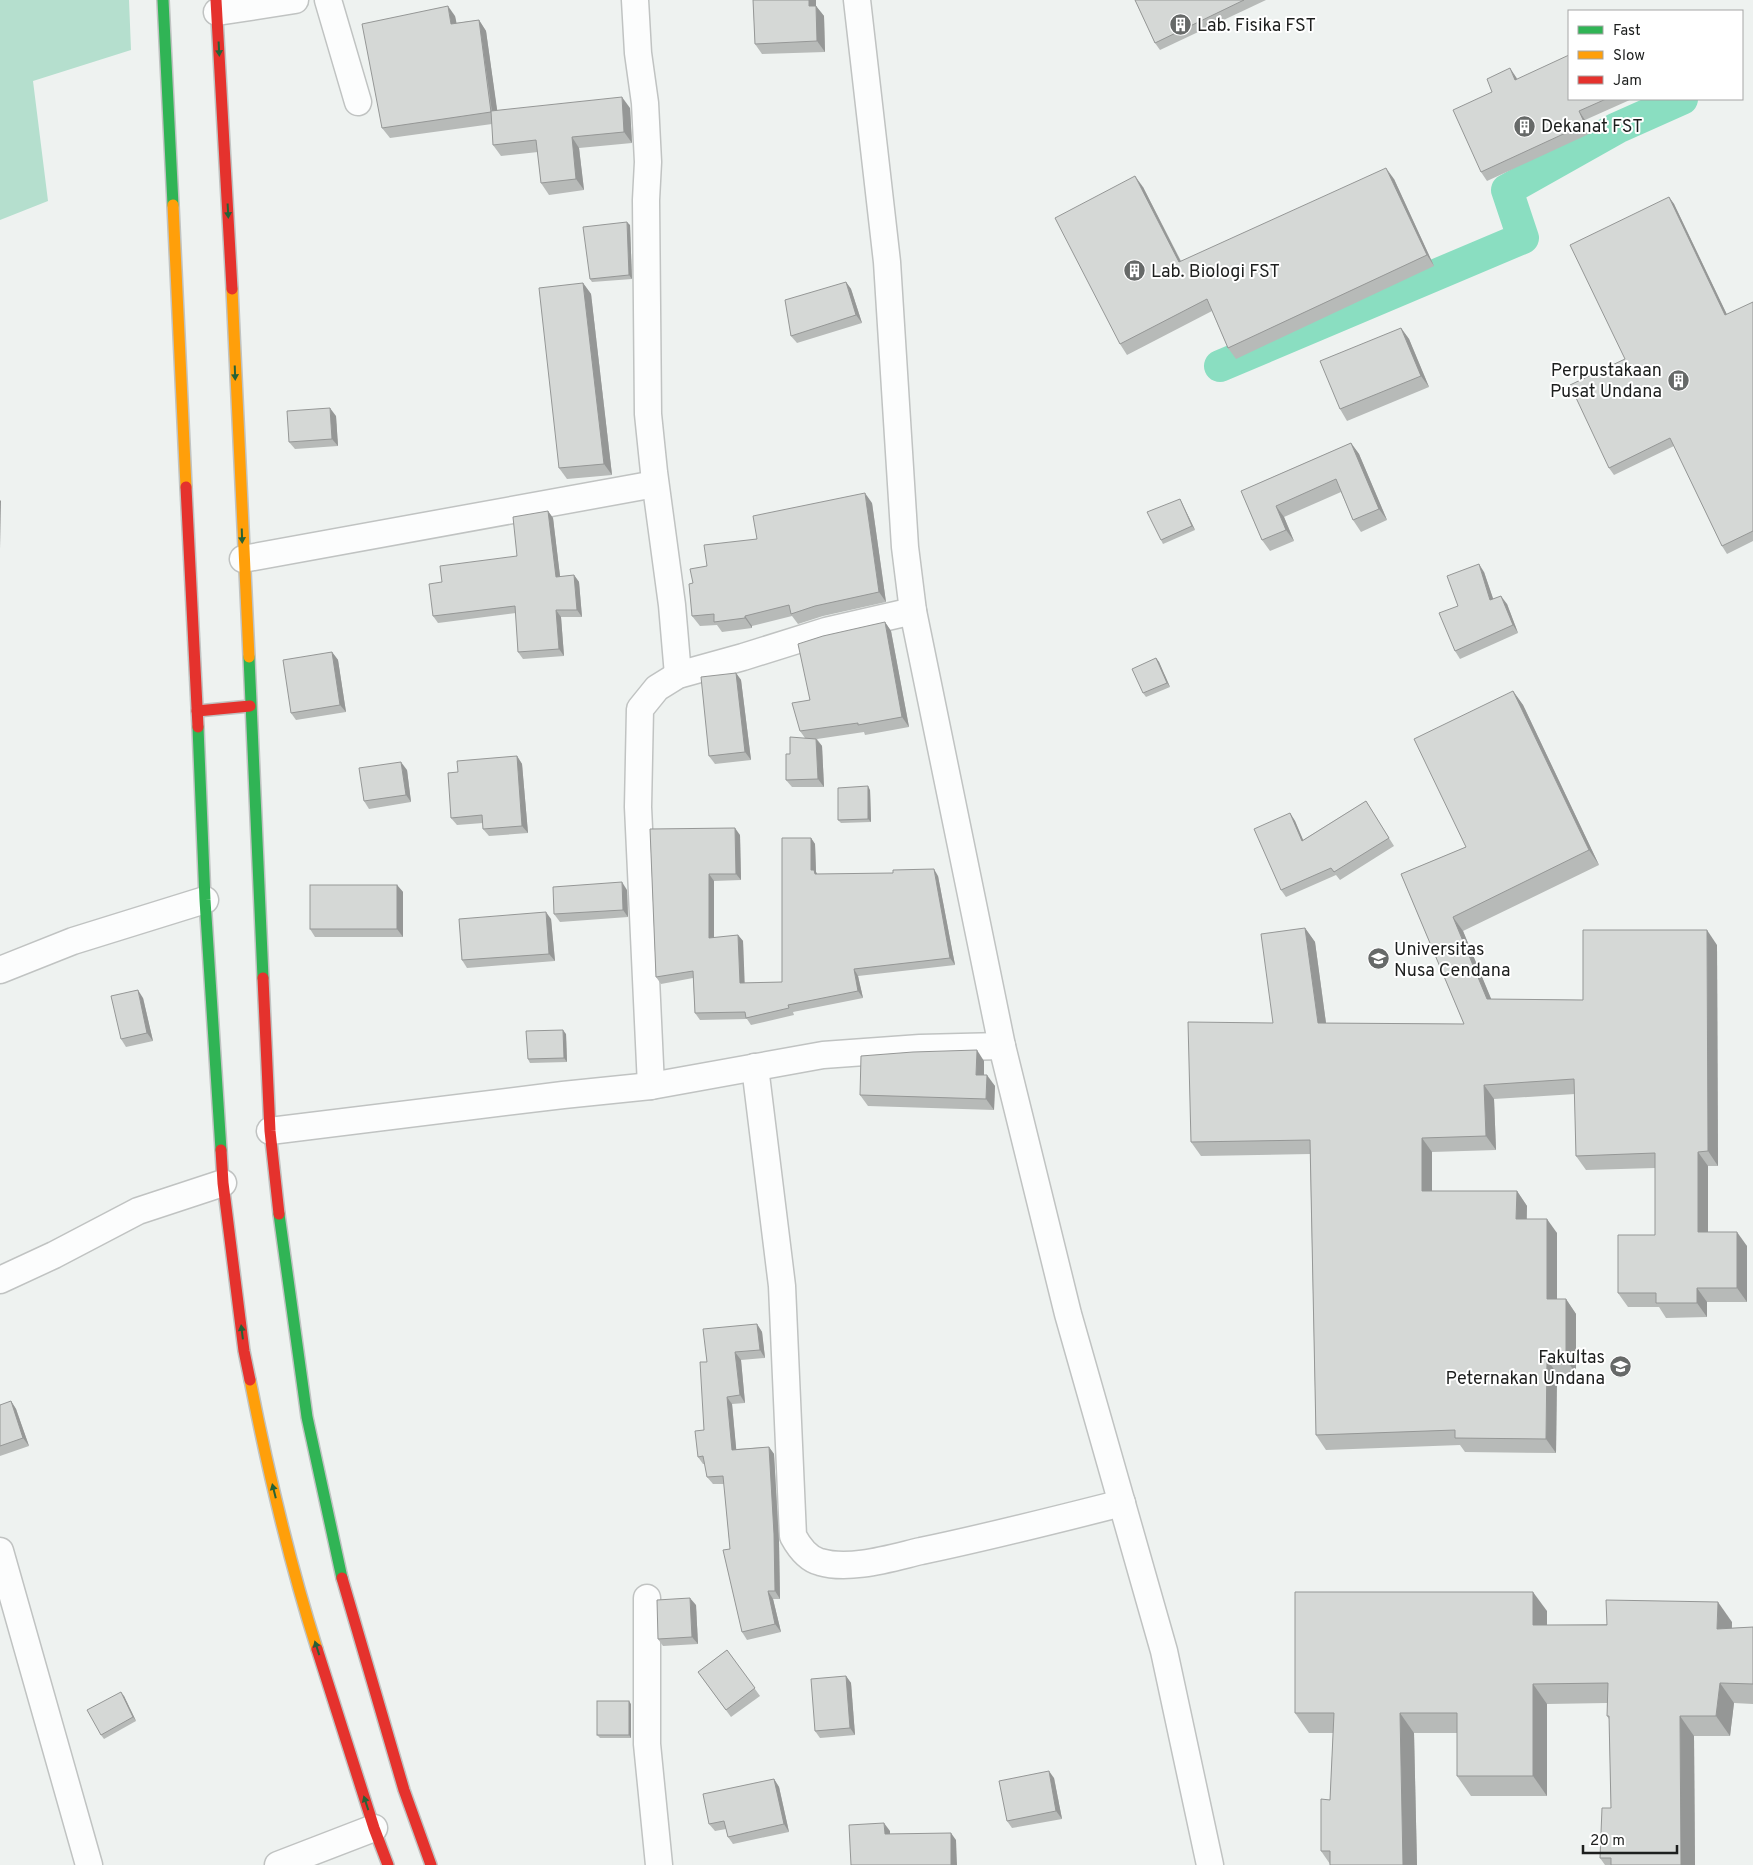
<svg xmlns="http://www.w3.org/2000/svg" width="1753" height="1865" font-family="Overpass,sans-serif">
  <rect width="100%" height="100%" fill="#eef2f0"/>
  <!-- green -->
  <polygon fill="#b5dfce" points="0,0 129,0 131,50 33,81 48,201 0,220"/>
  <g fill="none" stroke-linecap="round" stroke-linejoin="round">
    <!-- canal -->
    <polyline stroke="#8adec1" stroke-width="32" points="1220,366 1523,238 1507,190 1617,128 1682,99"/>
    <defs>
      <g id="street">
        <polyline points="328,0 358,102"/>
        <polyline points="635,0 638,53 645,103 648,162 646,200 648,414 654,472 672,605 678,675"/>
        <polyline points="857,0 887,262 905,547 913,611 1002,1046 1068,1314 1164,1651 1210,1865"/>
        <polyline points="217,12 295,0"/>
        <polyline points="243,559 655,484"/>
        <polyline points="0,970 73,941 205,900"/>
        <path d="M755 1067 782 1286 793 1536C799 1547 808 1559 820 1562 850 1571 891 1558 921 1551 989 1537 1055 1520 1122 1503"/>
        <polyline points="651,1086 638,807 640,709 657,688 678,675 743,657 826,631 913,611"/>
        <polyline points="270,1131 563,1095 651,1086 823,1055 920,1048 1002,1046"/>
        <polyline points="0,1280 54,1255 138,1211 223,1183"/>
        <polyline points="0,1551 89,1865"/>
        <polyline points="647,1598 647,1744 659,1865"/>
        <polyline points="278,1865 374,1828"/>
      </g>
      <g id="fast">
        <polyline points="163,0 173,205"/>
        <polyline points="249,657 263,978"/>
        <polyline points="198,727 205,900 221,1150"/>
        <polyline points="279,1214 307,1417 342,1578"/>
      </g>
      <g id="slow">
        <polyline points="173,205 186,487"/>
        <polyline points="232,289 249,657"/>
        <path d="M250 1380C268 1471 289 1561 317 1649"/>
      </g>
      <g id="jam">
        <polyline points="216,0 232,289"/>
        <polyline points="186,487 198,727"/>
        <polyline points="197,711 250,706"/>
        <polyline points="263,978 270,1131 279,1214"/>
        <polyline points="221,1150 223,1183 244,1351 250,1380"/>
        <polyline points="342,1578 404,1790 431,1865"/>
        <polyline points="317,1649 374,1828 388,1865"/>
      </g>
    </defs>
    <!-- street casing -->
    <use href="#street" stroke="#c0c3c2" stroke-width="29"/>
    <!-- fast casing -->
    <use href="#fast" stroke="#c0c3c2" stroke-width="14"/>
    <!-- slow casing -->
    <use href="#slow" stroke="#c0c3c2" stroke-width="14"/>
    <!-- jam casing -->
    <use href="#jam" stroke="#c0c3c2" stroke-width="14"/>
    <!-- street -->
    <use href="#street" stroke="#fcfdfd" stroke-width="26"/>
    <!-- fast -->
    <use href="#fast" stroke="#30b455" stroke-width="11"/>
    <!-- slow -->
    <use href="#slow" stroke="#ff9f0a" stroke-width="11"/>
    <!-- jam -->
    <use href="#jam" stroke="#e5322d" stroke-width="11"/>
  </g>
  <!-- wall -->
  <g fill="#b7bab8">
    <polygon points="753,0 816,0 816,6 824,16 825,52 762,54 755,44"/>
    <polygon points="1135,0 1266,0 1160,50 1155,43"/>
    <polygon points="455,16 456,23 479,20 486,31 497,111 630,108 632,143 579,148 584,190 549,195 541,183 538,152 501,156 493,145 492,124 390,138 382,128"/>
    <polygon points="1516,77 1517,79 1569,99 1632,99 1585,120 1591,133 1487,181 1481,172 1492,92"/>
    <polygon points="1394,179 1434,266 1236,359 1228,348 1212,311 1127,355 1120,344 1143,187 1181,261"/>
    <polygon points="1669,197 1674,204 1727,315 1753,302 1753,541 1727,554 1722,546 1674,446 1614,475 1609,468 1625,359"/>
    <polygon points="630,225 632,279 592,282 590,279"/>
    <polygon points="846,282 851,289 862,323 797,343 791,336"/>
    <polygon points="583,283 591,294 612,475 567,479 559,468"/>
    <polygon points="1401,328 1409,339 1429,387 1347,421 1340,409"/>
    <polygon points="336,416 338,446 295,449 289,442"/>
    <polygon points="1351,443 1359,454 1387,520 1361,532 1353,520 1341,492 1284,517 1294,541 1270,551 1262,540 1241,491"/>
    <polygon points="1180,499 1182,503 1195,530 1163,544 1161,540"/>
    <polygon points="872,503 886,602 823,616 798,624 792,616 752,626 752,628 722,632 717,625 700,626 692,616 693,583 707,566 757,539"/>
    <polygon points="548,511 553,518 560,577 574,575 579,582 582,617 561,617 564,656 523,659 518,652 516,613 438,623 433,616 517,556"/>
    <polygon points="1484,572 1493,599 1507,604 1518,633 1460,659 1455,651 1458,606"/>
    <polygon points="885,622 891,631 909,727 865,735 864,732 817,739 822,746 824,787 792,787 786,780 790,754 805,738 800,731 810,700"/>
    <polygon points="332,652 338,660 346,712 296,720 291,713"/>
    <polygon points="1156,658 1159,662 1170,687 1146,697 1143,693"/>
    <polygon points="736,673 741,680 751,760 715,764 709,756"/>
    <polygon points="1513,691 1523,705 1599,865 1463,931 1491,999 1583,1000 1717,945 1718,1166 1708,1166 1708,1232 1747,1246 1747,1302 1707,1302 1707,1317 1666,1318 1659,1307 1628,1307 1618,1293 1655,1235 1655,1168 1586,1170 1576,1156 1575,1094 1494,1099 1496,1150 1432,1152 1432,1191 1517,1191 1527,1206 1527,1219 1557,1233 1557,1299 1566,1299 1576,1314 1576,1374 1557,1374 1556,1453 1465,1452 1460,1445 1326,1450 1316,1435 1310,1154 1201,1156 1191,1142 1273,1023 1305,928 1315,942 1326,1023 1464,1024 1401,874 1466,847"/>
    <polygon points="517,756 522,764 528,833 489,836 483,829 483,823 457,825 451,818 458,772"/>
    <polygon points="407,770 411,802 369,809 364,801"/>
    <polygon points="870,790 871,822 841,823 838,820"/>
    <polygon points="1366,801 1394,846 1340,880 1336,875 1286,897 1281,890 1290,813 1295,821 1303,840"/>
    <polygon points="650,829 740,835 741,880 714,881 714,938 738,935 743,941 744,983 782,982 811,838 815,844 816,872 817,874 938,876 955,965 858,976 863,998 793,1012 794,1015 751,1025 747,1019 700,1020 695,1013 693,978 661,984 656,977"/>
    <polygon points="397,885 403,892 403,937 315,937 310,929"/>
    <polygon points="627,890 628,917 560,922 554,914"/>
    <polygon points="551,919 555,961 467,968 462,960"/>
    <polygon points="143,998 153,1041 126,1047 121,1039"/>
    <polygon points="566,1034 567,1062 530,1063 528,1059"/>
    <polygon points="984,1061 984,1075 995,1086 994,1110 868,1106 860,1095"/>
    <polygon points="757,1324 762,1332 765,1358 741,1360 745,1403 732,1404 736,1449 769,1447 774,1454 779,1542 780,1599 773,1599 781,1632 747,1640 742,1632 730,1549 724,1484 713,1484 707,1477 705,1464 703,1464 698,1457 704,1430 707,1362"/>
    <polygon points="11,1401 16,1409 29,1446 0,1456 0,1405"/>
    <polygon points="696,1605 698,1644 663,1646 658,1639"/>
    <polygon points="1547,1611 1547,1625 1732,1622 1732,1628 1753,1627 1753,1704 1734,1703 1730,1736 1694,1736 1695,1865 1605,1865 1600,1858 1611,1808 1609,1719 1607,1716 1607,1703 1547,1704 1547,1796 1471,1796 1457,1776 1457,1733 1414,1733 1417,1865 1330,1865 1330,1864 1321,1851 1330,1800 1333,1733 1309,1733 1295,1713"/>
    <polygon points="727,1650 760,1696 731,1717 698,1672"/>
    <polygon points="846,1676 851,1683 855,1735 820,1738 815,1731"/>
    <polygon points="124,1696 136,1721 104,1739 101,1735"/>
    <polygon points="631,1704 631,1738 600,1738 597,1735"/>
    <polygon points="1054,1778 1062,1819 1012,1828 1007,1821"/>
    <polygon points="774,1779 779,1787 789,1832 733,1844 728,1837 726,1829 715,1831 709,1824"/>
  </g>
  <!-- shaded-wall -->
  <g fill="#959796">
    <polygon points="809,0 816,0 816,16 809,6"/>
    <polygon points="448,6 455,16 459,34 451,24"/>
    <polygon points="816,6 824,16 825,52 817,41"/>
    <polygon points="479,20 486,31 499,123 492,112"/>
    <polygon points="1510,68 1516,77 1521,89 1515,80"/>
    <polygon points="622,97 630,108 632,143 624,132"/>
    <polygon points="1579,111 1585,120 1591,133 1585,124"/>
    <polygon points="572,137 579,148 584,190 576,179"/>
    <polygon points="1386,168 1394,179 1434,266 1427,255"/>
    <polygon points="1135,176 1143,187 1186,272 1179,262"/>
    <polygon points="1669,197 1674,204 1731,323 1725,315"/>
    <polygon points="627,222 630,225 632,279 629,275"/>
    <polygon points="846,282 851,289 862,323 856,315"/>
    <polygon points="583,283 591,294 612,475 604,464"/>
    <polygon points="1401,328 1409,339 1429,387 1421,376"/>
    <polygon points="330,408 336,416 338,446 332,439"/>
    <polygon points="1351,443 1359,454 1387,520 1379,509"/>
    <polygon points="865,493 872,503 886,602 879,592"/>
    <polygon points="1180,499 1182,503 1195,530 1192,526"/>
    <polygon points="0,500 1,501 0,549"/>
    <polygon points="1276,506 1284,517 1294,541 1286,530"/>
    <polygon points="548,511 553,518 561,584 556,577"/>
    <polygon points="1479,564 1484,572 1496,607 1490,600"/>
    <polygon points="574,575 579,582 582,617 577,610"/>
    <polygon points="1501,596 1507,604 1518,633 1513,625"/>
    <polygon points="556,610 561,617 564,656 559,649"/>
    <polygon points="745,616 752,626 752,628 745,618"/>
    <polygon points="885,622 891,631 909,727 902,717"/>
    <polygon points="332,652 338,660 346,712 340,705"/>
    <polygon points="1156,658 1159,662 1170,687 1167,683"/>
    <polygon points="736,673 741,680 751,760 745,752"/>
    <polygon points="1513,691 1523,705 1599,865 1589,850"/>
    <polygon points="816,739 822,746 824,787 818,779"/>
    <polygon points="517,756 522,764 528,833 522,826"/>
    <polygon points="401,762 407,770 411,802 406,795"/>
    <polygon points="868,786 870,790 871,822 868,819"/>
    <polygon points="1290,813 1295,821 1307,849 1302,841"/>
    <polygon points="735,828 740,835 741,880 736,874"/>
    <polygon points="811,838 815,844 816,872 819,877 820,881 811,870"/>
    <polygon points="934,869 938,876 955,965 950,958"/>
    <polygon points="709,874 714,881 714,945 709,938"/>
    <polygon points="622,882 627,890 628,917 623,910"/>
    <polygon points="397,885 403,892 403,937 397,929"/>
    <polygon points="546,912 551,919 555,961 549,954"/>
    <polygon points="1453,917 1463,931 1497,1013 1487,999"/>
    <polygon points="1305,928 1315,942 1328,1038 1318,1023"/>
    <polygon points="1707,930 1717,945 1718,1166 1708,1151"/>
    <polygon points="738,935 743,941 745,990 740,983"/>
    <polygon points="854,969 858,976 863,998 858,991"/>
    <polygon points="138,990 143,998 153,1041 147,1033"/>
    <polygon points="563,1030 566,1034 567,1062 564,1058"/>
    <polygon points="977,1050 984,1061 984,1086 976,1075"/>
    <polygon points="987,1075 995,1086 994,1110 986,1099"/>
    <polygon points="1484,1085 1494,1099 1496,1150 1486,1136"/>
    <polygon points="1422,1138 1432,1152 1432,1205 1422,1191"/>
    <polygon points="1698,1152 1708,1166 1708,1246 1698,1232"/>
    <polygon points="1517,1191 1527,1206 1526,1233 1516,1219"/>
    <polygon points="1547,1219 1557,1233 1557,1313 1547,1299"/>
    <polygon points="1737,1232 1747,1246 1747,1302 1737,1288"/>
    <polygon points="1697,1288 1707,1302 1707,1317 1697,1303"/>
    <polygon points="1566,1299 1576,1314 1576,1374 1566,1359"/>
    <polygon points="757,1324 762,1332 765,1358 760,1350"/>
    <polygon points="735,1352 741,1360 745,1403 740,1395"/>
    <polygon points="1547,1359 1557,1374 1556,1453 1546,1439"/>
    <polygon points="727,1397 732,1404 737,1457 732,1450"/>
    <polygon points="11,1401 16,1409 29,1446 23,1438"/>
    <polygon points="769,1447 774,1454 779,1542 780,1599 775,1591"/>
    <polygon points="768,1591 773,1599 781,1632 775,1624"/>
    <polygon points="1533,1592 1547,1611 1547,1645 1533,1625"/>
    <polygon points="690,1598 696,1605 698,1644 692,1637"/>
    <polygon points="1718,1602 1732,1622 1731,1648 1717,1629"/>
    <polygon points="846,1676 851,1683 855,1735 850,1728"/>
    <polygon points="1720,1683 1734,1703 1730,1736 1716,1716"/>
    <polygon points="1533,1684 1547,1704 1547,1796 1533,1776"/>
    <polygon points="121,1692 124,1696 136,1721 133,1717"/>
    <polygon points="629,1701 631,1704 631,1738 629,1735"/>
    <polygon points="1400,1713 1414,1733 1417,1865 1403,1865"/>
    <polygon points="1680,1716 1694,1736 1695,1865 1681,1865"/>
    <polygon points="1049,1771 1054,1778 1062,1819 1056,1811"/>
    <polygon points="774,1779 779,1787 789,1832 784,1824"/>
    <polygon points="884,1823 890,1831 890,1841 885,1834"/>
    <polygon points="951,1833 956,1840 957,1865 951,1865"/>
  </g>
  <!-- building -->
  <g fill="#d5d8d6" stroke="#959796">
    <polygon points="753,0 809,0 809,6 816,6 817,41 755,44"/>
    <polygon points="1135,0 1244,0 1155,43"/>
    <polygon points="448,6 451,24 479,20 491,112 382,128 362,24"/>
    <polygon points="1569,55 1569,99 1606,99 1579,111 1585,124 1481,172 1453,110 1492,92 1487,79 1510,68 1515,80"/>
    <polygon points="622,97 624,132 572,137 576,179 541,183 536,140 493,145 491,111"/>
    <polygon points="1386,168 1427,255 1228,348 1207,299 1120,344 1055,218 1135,176 1179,262"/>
    <polygon points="1669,197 1725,315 1753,302 1753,531 1722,546 1670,438 1609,468 1570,385 1625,359 1570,245"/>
    <polygon points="627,222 629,275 590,279 583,227"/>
    <polygon points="846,282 856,315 791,336 785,300"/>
    <polygon points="583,283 604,464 559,468 539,288"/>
    <polygon points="1401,328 1421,376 1340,409 1320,361"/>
    <polygon points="330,408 332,439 289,442 287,411"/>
    <polygon points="1351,443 1379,509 1353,520 1336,479 1276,506 1286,530 1262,540 1241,491"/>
    <polygon points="865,493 879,592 815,606 791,614 789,605 745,616 745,618 714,622 714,614 692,616 689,584 693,583 690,569 707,566 704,545 757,539 753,516"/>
    <polygon points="1180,499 1192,526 1161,540 1147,512"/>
    <polygon points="548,511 556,577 574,575 577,610 556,610 559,649 518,652 515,606 433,616 429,584 442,582 440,566 517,556 513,517"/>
    <polygon points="1479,564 1490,600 1501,596 1513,625 1455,651 1439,613 1458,606 1447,576"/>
    <polygon points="885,622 902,717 858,725 858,723 800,731 792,703 810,700 798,644 823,636"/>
    <polygon points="332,652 340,705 291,713 283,660"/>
    <polygon points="1156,658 1167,683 1143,693 1132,669"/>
    <polygon points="736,673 745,752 709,756 701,677"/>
    <polygon points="1513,691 1589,850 1453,917 1487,999 1583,1000 1583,930 1707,930 1708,1151 1698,1152 1698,1232 1737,1232 1737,1288 1697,1288 1697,1303 1656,1303 1656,1293 1618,1293 1618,1235 1655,1235 1655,1153 1576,1156 1574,1079 1484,1085 1486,1136 1422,1138 1422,1191 1517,1191 1516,1219 1547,1219 1547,1299 1566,1299 1566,1359 1547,1359 1546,1439 1455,1438 1455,1430 1316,1435 1310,1140 1191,1142 1188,1022 1273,1023 1261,934 1305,928 1318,1023 1464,1024 1401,874 1466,847 1414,739"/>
    <polygon points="790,737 816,739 818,779 786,780 786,754 790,754"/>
    <polygon points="517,756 522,826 483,829 482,815 451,818 448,773 458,772 457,761"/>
    <polygon points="401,762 406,795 364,801 359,768"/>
    <polygon points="868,786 868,819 838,820 838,788"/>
    <polygon points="1366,801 1389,838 1334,872 1331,868 1281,890 1254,829 1290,813 1302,841"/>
    <polygon points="735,828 736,874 709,874 709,938 738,935 740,983 782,982 782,838 811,838 811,870 814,870 815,874 893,873 893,870 934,869 950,958 854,969 858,991 788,1005 789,1008 746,1018 745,1012 695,1013 693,971 656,977 650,829"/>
    <polygon points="622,882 623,910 554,914 553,887"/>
    <rect x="310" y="885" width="87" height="44"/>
    <polygon points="546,912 549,954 462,960 459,919"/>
    <polygon points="138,990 147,1033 121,1039 111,996"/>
    <polygon points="563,1030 564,1058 528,1059 526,1031"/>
    <polygon points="977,1050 976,1075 987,1075 986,1099 860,1095 861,1056 913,1052"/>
    <polygon points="757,1324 760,1350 735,1352 740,1395 727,1397 732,1450 769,1447 774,1534 775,1591 768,1591 775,1624 742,1632 723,1550 730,1549 723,1476 707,1477 703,1456 698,1457 695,1431 704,1430 700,1362 707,1362 703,1329"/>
    <polygon points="11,1401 23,1438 0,1446 0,1405"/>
    <polygon points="1295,1592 1533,1592 1533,1625 1607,1625 1606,1600 1718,1602 1717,1629 1753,1627 1753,1684 1720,1683 1716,1716 1680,1716 1681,1865 1611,1865 1611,1858 1600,1858 1602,1808 1611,1808 1609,1716 1607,1716 1608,1683 1533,1684 1533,1776 1457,1776 1457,1713 1400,1713 1403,1865 1330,1865 1330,1851 1321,1851 1321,1799 1330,1800 1334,1713 1295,1713"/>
    <polygon points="690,1598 692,1637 658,1639 657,1600"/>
    <polygon points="727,1650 755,1688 726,1710 698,1672"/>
    <polygon points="846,1676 850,1728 815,1731 811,1679"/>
    <polygon points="121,1692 133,1717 101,1735 87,1710"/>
    <rect x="597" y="1701" width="32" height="34"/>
    <polygon points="1049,1771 1056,1811 1007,1821 999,1781"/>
    <polygon points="774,1779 784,1824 728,1837 724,1821 709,1824 703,1794"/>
    <polygon points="884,1823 885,1834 951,1833 951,1865 851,1865 849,1825"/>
  </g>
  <!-- one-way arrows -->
  <defs><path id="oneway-solid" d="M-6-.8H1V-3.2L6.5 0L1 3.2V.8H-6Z" transform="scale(1.25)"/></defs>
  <g fill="#266237">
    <use href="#oneway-solid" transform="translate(219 49) rotate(87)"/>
    <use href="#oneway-solid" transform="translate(228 211) rotate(87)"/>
    <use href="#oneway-solid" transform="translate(235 373) rotate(88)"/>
    <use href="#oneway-solid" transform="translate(242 536) rotate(88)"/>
    <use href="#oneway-solid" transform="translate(242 1332) rotate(-97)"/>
    <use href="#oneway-solid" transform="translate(274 1491) rotate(-104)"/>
    <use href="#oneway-solid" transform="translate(317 1648) rotate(-108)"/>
    <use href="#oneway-solid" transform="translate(366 1803) rotate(-108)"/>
  </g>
  <!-- icons -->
  <defs>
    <symbol id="building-disc" viewBox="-11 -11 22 22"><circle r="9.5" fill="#666968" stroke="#fff"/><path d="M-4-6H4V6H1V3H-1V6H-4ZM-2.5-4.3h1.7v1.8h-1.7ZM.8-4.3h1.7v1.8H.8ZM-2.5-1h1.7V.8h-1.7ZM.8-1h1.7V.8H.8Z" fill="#fff"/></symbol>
    <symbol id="university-disc" viewBox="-11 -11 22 22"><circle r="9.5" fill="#666968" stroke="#fff"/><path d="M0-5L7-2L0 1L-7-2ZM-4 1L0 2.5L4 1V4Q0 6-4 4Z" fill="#fff"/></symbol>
  </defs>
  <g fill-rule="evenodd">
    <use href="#building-disc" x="1168" y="12" width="25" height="25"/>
    <use href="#building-disc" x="1512" y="114" width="25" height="25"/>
    <use href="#building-disc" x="1122" y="258" width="25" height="25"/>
    <use href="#building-disc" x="1666" y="368" width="25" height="25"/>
    <use href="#university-disc" x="1366" y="946" width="25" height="25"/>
    <use href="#university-disc" x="1608" y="1354" width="25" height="25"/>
  </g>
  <g text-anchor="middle" stroke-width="4" stroke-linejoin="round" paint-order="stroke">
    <!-- poi labels -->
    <g font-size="18" fill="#1d1f1e" stroke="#fff" text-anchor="start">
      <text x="1197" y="31">Lab. Fisika FST</text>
      <text x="1541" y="132">Dekanat FST</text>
      <text x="1151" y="277">Lab. Biologi FST</text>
      <text x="1662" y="376" text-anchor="end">Perpustakaan<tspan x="1662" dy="21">Pusat Undana</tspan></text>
      <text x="1394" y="955">Universitas<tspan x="1394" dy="21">Nusa Cendana</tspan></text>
      <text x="1605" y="1363" text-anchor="end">Fakultas<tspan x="1605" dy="21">Peternakan Undana</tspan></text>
    </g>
  </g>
  <!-- legend -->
  <rect x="1568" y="10" width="175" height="90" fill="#ffffff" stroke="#a5a5a5"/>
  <rect x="1578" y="26" width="25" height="8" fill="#30b455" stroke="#a5a5a5"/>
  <text x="1613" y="35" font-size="15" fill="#1d1f1e">Fast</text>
  <rect x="1578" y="51" width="25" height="8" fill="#ff9f0a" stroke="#a5a5a5"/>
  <text x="1613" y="60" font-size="15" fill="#1d1f1e">Slow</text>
  <rect x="1578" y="76" width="25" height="8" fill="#e5322d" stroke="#a5a5a5"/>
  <text x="1613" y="85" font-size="15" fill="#1d1f1e">Jam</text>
  <!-- scale -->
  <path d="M1583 1845v8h94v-8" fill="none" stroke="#1d1f1e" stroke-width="2.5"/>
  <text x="1590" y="1845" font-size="15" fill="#1d1f1e" stroke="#ffffff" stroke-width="4" paint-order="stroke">20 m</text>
</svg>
